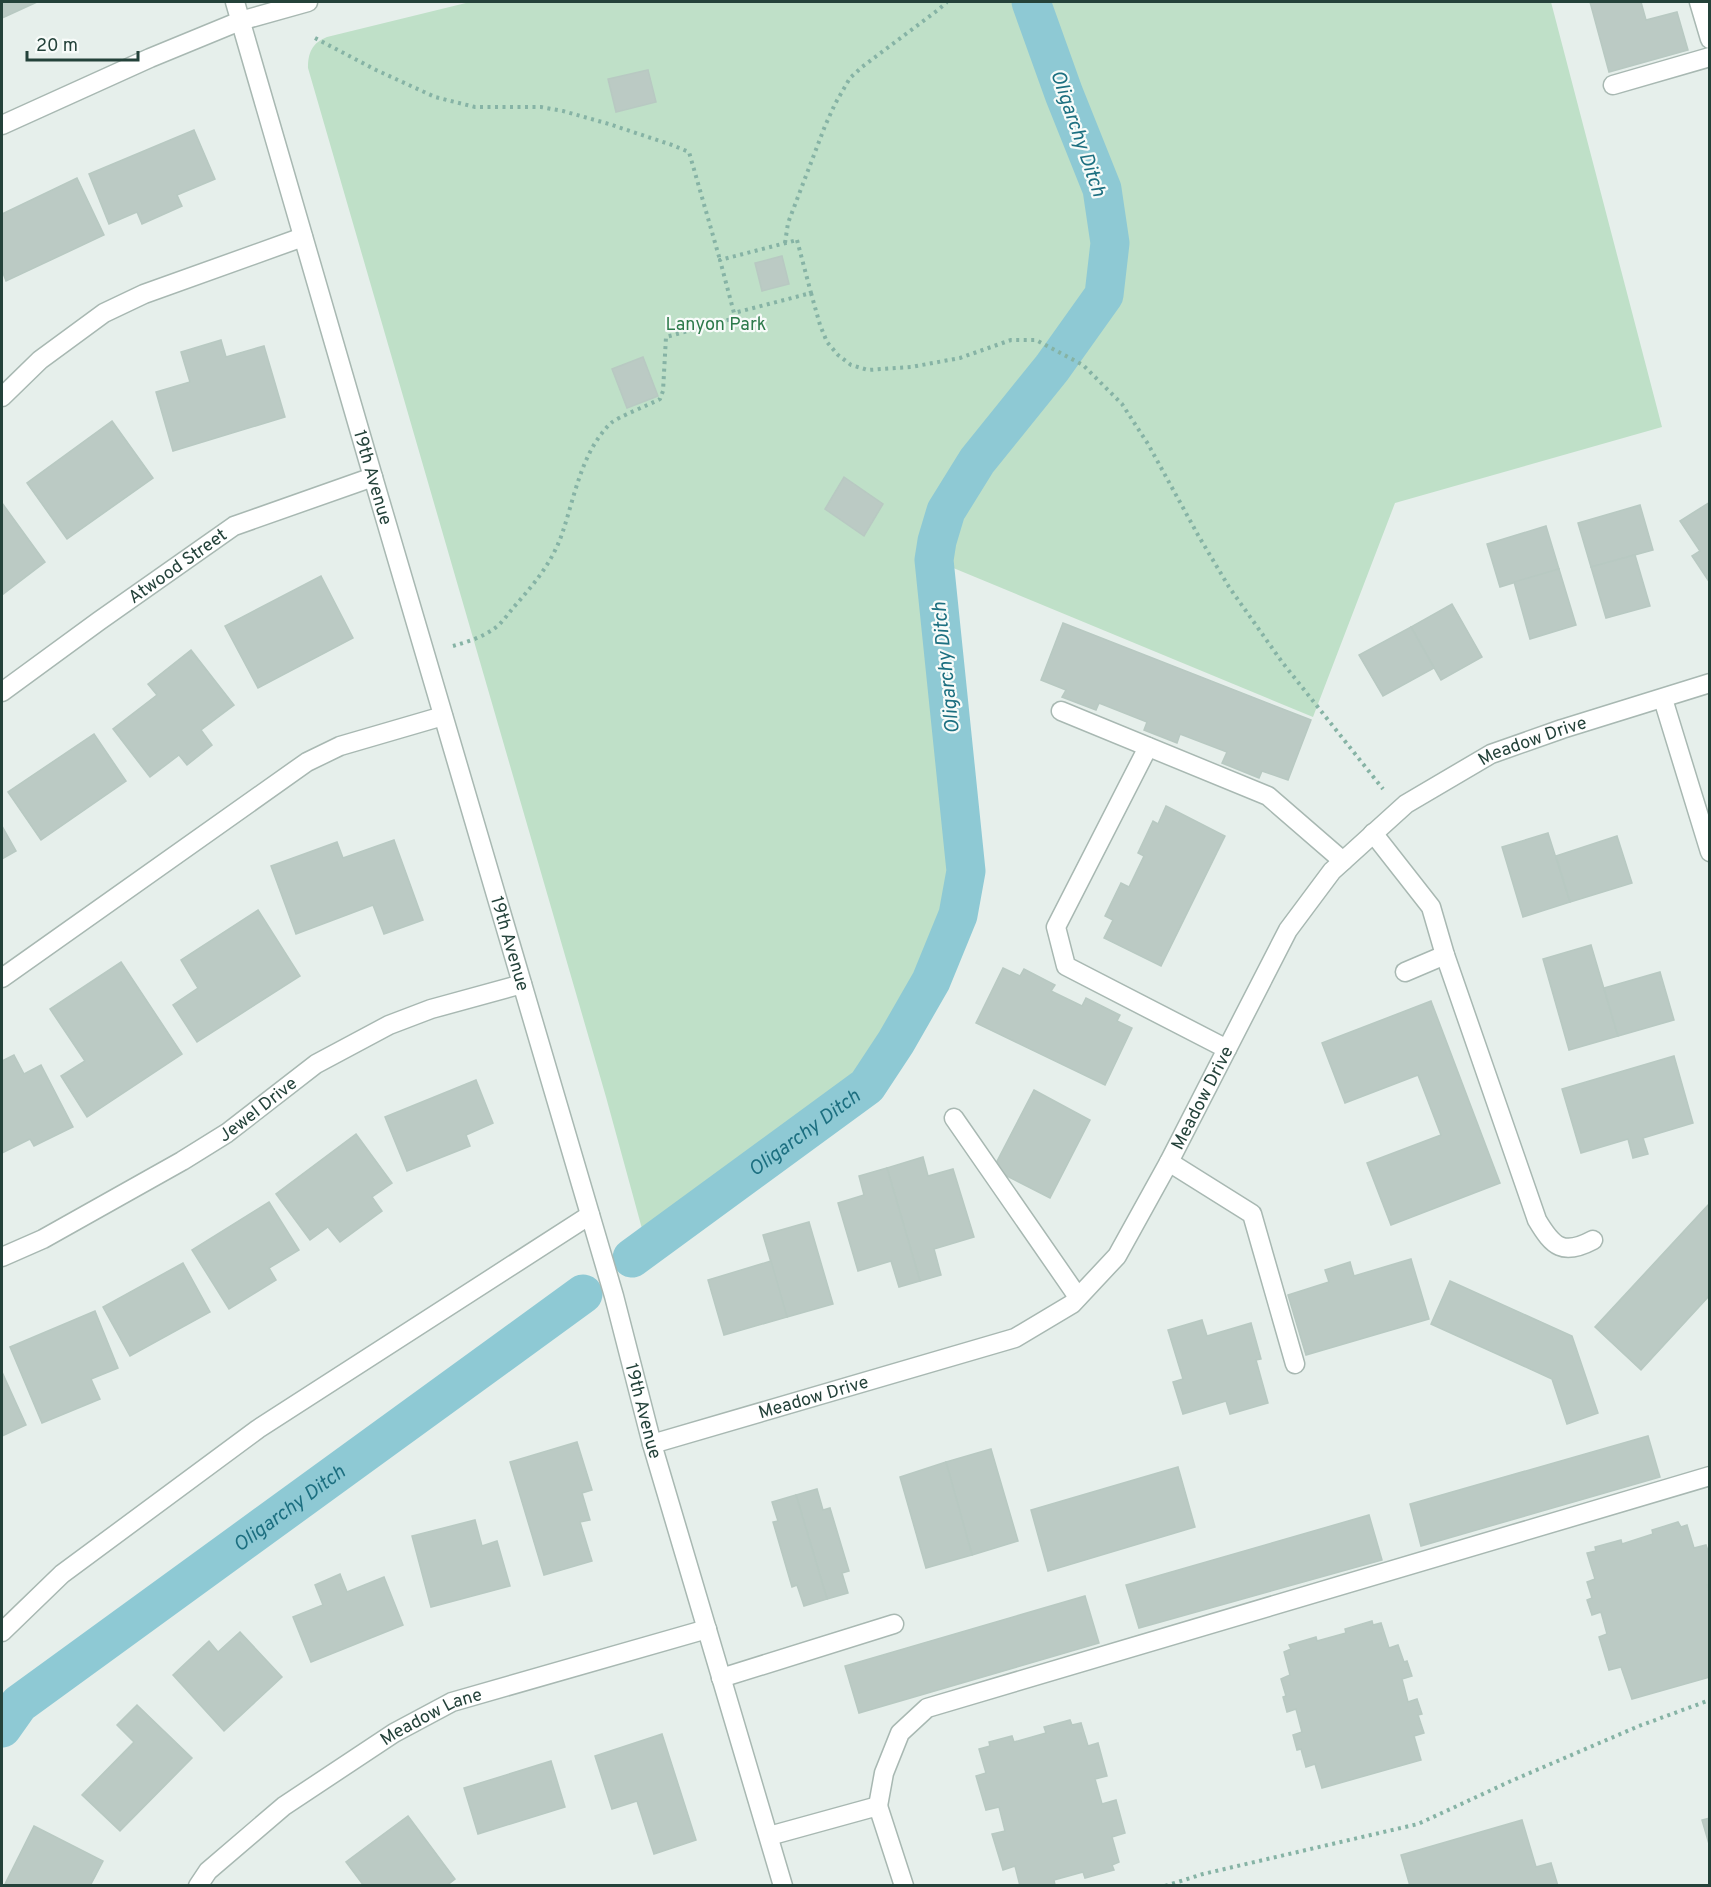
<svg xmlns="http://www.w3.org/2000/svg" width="1711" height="1887" font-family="Overpass,sans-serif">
  <rect width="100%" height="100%" fill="#e6efeb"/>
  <!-- green -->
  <path fill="#bfe0c8" d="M470 2H1551L1662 427 1395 503 1313 717 934 560 966 871 958 915 931 981 896 1042 867 1086 647 1247 606 1097 308 68C308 53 312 43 327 37Z"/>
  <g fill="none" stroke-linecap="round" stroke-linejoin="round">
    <!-- canal -->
    <g stroke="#8ec9d4" stroke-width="39">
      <path id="s1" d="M632 1258 867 1086 896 1042 931 981 958 915 966 871 934 560 937 541 946 511 977 461 1052 368 1104 295 1110 243 1102 189 1064 94 1031 2"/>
      <path id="s2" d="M2 1728 19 1704 583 1294"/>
    </g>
  </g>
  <!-- building -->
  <g fill="#bbcac4" stroke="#b8c9c2" stroke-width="1.5">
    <polygon points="2,2 37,2 2,18"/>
    <polygon points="1590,2 1641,2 1646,20 1677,12 1688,50 1609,72"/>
    <polygon points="648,70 656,102 616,112 608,79"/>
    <polygon points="194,130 215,179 177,195 182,206 142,224 137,212 109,224 89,174"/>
    <polygon points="77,178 104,235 6,281 2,270 2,214"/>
    <polygon points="782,256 789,284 762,291 755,263"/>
    <polygon points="221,340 226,357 264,346 285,417 173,451 156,392 190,382 181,352"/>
    <polygon points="643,357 658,396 627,408 612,369"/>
    <polygon points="112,421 153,478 67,539 27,483"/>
    <polygon points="844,477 883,504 864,536 825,509"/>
    <polygon points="1710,502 1710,583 1692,556 1700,551 1680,521"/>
    <polygon points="2,503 45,562 2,595"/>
    <polygon points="1640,505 1653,550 1591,567 1578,523"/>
    <polygon points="1546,526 1559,569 1500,587 1487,544"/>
    <polygon points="1635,555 1650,606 1606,618 1591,567"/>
    <polygon points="1559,569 1576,625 1530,639 1514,582"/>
    <polygon points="321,576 353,638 258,688 225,626"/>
    <polygon points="1452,604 1482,657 1441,680 1411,627"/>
    <polygon points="1063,623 1311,720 1288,780 1262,771 1259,778 1222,763 1227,752 1180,734 1177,743 1144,730 1147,722 1099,703 1096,710 1062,697 1066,690 1041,680"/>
    <polygon points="1411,627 1434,668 1383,696 1359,655"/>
    <polygon points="191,650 234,705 201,730 212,745 187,765 179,755 150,777 113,729 157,695 148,684"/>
    <polygon points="94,734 126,781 41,840 8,792"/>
    <polygon points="1166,806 1225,836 1161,966 1104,938 1113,920 1105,916 1121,883 1129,887 1144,856 1138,853 1153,821 1158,824"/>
    <polygon points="2,826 16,851 2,859"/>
    <polygon points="1548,833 1570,902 1523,917 1502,847"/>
    <polygon points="1617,836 1632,883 1570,902 1556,856"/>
    <polygon points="394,840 423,920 384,934 373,905 296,934 271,866 337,842 343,858"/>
    <polygon points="258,910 300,976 197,1042 173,1005 198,988 181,960"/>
    <polygon points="1591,945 1618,1036 1569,1050 1543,959"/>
    <polygon points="121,962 182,1054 87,1117 61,1076 85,1061 50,1009"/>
    <polygon points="1003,968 1020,976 1024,969 1055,985 1051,991 1082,1006 1086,998 1120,1015 1117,1021 1132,1028 1105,1085 976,1023"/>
    <polygon points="1660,972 1674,1020 1618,1036 1604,988"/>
    <polygon points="1431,1001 1500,1183 1391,1225 1367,1163 1441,1135 1418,1075 1345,1103 1322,1043"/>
    <polygon points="14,1055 24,1074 41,1065 73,1127 34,1146 30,1139 2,1153 2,1061"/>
    <polygon points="1674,1056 1693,1123 1643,1138 1648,1154 1633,1158 1628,1139 1581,1153 1562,1089"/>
    <polygon points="476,1080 493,1123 466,1135 470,1146 407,1171 385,1117"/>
    <polygon points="1034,1090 1090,1120 1050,1198 993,1169"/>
    <polygon points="356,1134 392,1183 372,1197 382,1211 340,1242 328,1227 310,1240 276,1194"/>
    <polygon points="923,1157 928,1176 953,1169 974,1237 934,1249 941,1275 920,1281 887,1168"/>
    <polygon points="887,1168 920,1281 899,1287 891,1261 858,1271 838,1203 864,1195 859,1176"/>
    <polygon points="269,1202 299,1250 269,1268 276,1280 229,1309 192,1250"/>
    <polygon points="1710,1203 1710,1295 1641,1370 1595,1327"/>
    <polygon points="809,1222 833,1304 787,1317 763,1235"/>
    <polygon points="1411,1259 1429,1319 1306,1355 1288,1295 1329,1282 1325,1270 1350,1262 1354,1276"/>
    <polygon points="771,1261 787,1317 724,1335 708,1280"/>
    <polygon points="183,1263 210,1312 130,1356 103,1307"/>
    <polygon points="1450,1281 1572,1336 1598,1413 1567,1424 1552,1379 1431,1324"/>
    <polygon points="95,1311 118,1368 91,1379 100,1399 42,1423 10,1347"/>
    <polygon points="1202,1320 1207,1336 1251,1323 1261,1359 1256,1360 1268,1403 1230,1414 1226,1401 1183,1414 1173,1382 1183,1379 1168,1330"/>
    <polygon points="2,1372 26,1425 2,1436"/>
    <polygon points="1648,1436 1660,1477 1421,1546 1410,1504"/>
    <polygon points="577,1442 592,1490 582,1493 590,1520 580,1522 592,1561 544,1575 510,1462"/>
    <polygon points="991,1449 1018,1541 972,1555 946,1462"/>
    <polygon points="946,1462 972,1555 926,1568 900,1477"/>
    <polygon points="1178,1467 1195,1527 1048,1571 1031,1510"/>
    <polygon points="817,1489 823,1510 830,1508 849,1571 842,1573 848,1593 827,1599 796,1495"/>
    <polygon points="796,1495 827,1599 804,1606 797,1585 792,1587 773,1522 778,1521 772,1502"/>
    <polygon points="1369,1515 1382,1560 1139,1628 1126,1585"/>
    <polygon points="475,1520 482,1546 497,1541 510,1586 431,1607 412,1536"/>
    <polygon points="1678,1522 1681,1527 1687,1525 1694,1548 1706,1545 1710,1557 1710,1584 1707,1585 1710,1594 1710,1677 1632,1699 1621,1667 1609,1670 1599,1637 1607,1634 1601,1612 1592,1615 1587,1600 1592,1598 1587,1582 1595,1579 1587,1553 1596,1551 1595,1547 1621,1540 1622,1544 1653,1534 1652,1530"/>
    <polygon points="340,1574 347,1592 384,1577 403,1625 311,1662 293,1617 323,1605 315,1585"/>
    <polygon points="1085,1596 1099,1643 859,1713 845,1666"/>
    <polygon points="1372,1621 1373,1625 1381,1623 1389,1648 1398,1645 1404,1662 1407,1661 1412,1676 1402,1679 1408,1702 1417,1699 1422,1714 1418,1715 1424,1733 1414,1736 1421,1760 1322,1788 1315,1764 1306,1767 1301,1749 1297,1750 1293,1735 1302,1732 1296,1709 1287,1712 1283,1697 1286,1696 1281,1679 1290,1675 1284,1652 1291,1649 1289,1645 1316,1637 1317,1641 1346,1633 1345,1629"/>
    <polygon points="240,1632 282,1677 224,1731 173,1675 209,1641 218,1652"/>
    <polygon points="137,1705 192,1758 120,1831 82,1795 134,1742 117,1725"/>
    <polygon points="1070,1720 1072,1725 1081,1723 1088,1746 1098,1743 1107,1776 1095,1779 1102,1804 1116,1800 1125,1833 1112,1837 1119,1862 1112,1865 1114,1870 1085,1878 1083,1872 1054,1880 1055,1885 1052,1886 1020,1886 1015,1866 1003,1870 992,1834 1005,1831 999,1807 986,1810 976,1776 986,1773 979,1749 990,1746 989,1742 1012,1736 1014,1742 1046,1733 1044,1727"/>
    <polygon points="662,1734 696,1840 654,1854 637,1801 612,1809 595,1756"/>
    <polygon points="551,1761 565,1807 478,1834 464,1788"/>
    <polygon points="408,1816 455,1879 446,1886 364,1886 346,1862"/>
    <polygon points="1710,1818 1710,1844 1709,1844 1702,1820"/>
    <polygon points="1522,1820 1536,1867 1551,1863 1558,1886 1410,1886 1401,1855"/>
    <polygon points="34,1826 103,1861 90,1886 4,1886"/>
  </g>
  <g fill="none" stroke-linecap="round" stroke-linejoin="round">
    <defs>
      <g id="minor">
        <path id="s3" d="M235 2 373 477 614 1296 652 1444 783 1886"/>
        <polyline points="1699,2 1710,39"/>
        <polyline points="1613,85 1710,57"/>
        <polyline points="2,125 150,58 240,21 308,2"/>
        <polyline points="2,397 40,360 104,313 144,294 303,237"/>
        <path id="s4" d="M2 692 99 621 234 526 373 477"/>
        <polyline points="1663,699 1710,852"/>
        <polyline points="1061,711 1268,796 1343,861"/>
        <polyline points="1148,747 1056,927 1066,966 1227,1049"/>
        <path d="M1373 833 1431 907 1445 955 1537 1220C1553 1247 1563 1256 1593 1240"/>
        <polyline points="1405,972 1445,955"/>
        <polyline points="2,978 307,762 340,746 443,716"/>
        <polyline points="954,1118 1078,1297"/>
        <polyline points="1169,1162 1252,1214 1295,1364"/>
        <path id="s5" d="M2 1257 43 1239 182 1161 227 1133 316 1064 389 1025 431 1009 522 984"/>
        <path id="s6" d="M652 1444 1015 1338 1072 1304 1117 1256 1169 1162 1288 930 1332 871 1406 804 1491 754 1562 729 1710 683"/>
        <polyline points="2,1632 62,1574 258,1429 590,1215"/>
        <polyline points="721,1678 894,1624"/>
        <polyline points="878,1806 884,1773 900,1733 927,1708 1710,1476"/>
        <polyline points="769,1836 878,1806 904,1886"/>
        <path id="s7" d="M198 1886 208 1871 284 1806 394 1733 452 1702 707 1629"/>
      </g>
    </defs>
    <!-- minor casing -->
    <use href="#minor" stroke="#a8b8b2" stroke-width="21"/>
    <!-- path -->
    <g stroke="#86b3a5" stroke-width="4" stroke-dasharray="3 4.5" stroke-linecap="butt">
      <polyline points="315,38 376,70 435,97 475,107 541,107 563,111 609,124 672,145 689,152 720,260"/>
      <polygon points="797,240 811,293 734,313 720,260"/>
      <polyline points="785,243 788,223 825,126 835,104 850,78 862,67 938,10 947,2"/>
      <polyline points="811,293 820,325 827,342 838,355 851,365 868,370 911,367 960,358 1011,340 1036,340 1083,365 1122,404 1148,444 1198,535 1229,587 1282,662 1383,789"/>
      <path d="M453 646C467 642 483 637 495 628 502 623 508 614 513 608 534 584 553 562 563 531 575 495 582 451 611 423 618 417 649 405 660 399L663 391 666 337 735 318 734 313"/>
      <polyline points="1165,1886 1203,1874 1418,1824 1511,1781 1639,1726 1710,1700"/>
    </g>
    <!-- minor -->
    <use href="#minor" stroke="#fff" stroke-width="18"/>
  </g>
  <g text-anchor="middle" stroke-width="4.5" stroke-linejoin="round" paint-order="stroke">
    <!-- park labels -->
    <g font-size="18" fill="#2d7a4b" stroke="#f7fbf9">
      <text x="716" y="330">Lanyon Park</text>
    </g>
    <!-- street labels -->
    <g font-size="18" fill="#24423a" stroke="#f7fbf9">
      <text dy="6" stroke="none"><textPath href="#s3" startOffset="495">19th Avenue</textPath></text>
      <text dy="6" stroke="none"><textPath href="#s4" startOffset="216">Atwood Street</textPath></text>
      <text dy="6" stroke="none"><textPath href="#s6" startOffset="1194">Meadow Drive</textPath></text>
      <text dy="6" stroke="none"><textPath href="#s3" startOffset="981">19th Avenue</textPath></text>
      <text dy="6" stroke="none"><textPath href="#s6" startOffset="690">Meadow Drive</textPath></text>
      <text dy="6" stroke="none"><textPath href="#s5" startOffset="296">Jewel Drive</textPath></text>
      <text dy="6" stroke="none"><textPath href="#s6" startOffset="168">Meadow Drive</textPath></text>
      <text dy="6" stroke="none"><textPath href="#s3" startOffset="1467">19th Avenue</textPath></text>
      <text dy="6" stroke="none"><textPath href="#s7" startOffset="291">Meadow Lane</textPath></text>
    </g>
    <!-- water labels -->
    <g font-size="20" font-style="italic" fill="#1c6f80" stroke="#f7fbf9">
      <text transform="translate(1079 133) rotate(71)" y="7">Oligarchy Ditch</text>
      <text transform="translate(945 668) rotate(-96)" y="7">Oligarchy Ditch</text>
      <text dy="7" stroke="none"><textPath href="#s1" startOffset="213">Oligarchy Ditch</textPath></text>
      <text dy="7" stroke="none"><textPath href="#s2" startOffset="363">Oligarchy Ditch</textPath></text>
    </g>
  </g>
  <!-- border -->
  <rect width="1711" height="1887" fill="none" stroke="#24423a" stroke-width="6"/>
  <!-- scale -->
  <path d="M27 51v9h111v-9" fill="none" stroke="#24423a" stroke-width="3"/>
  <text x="36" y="51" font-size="18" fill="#24423a" stroke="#f7fbf9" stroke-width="4.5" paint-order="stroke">20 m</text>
</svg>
